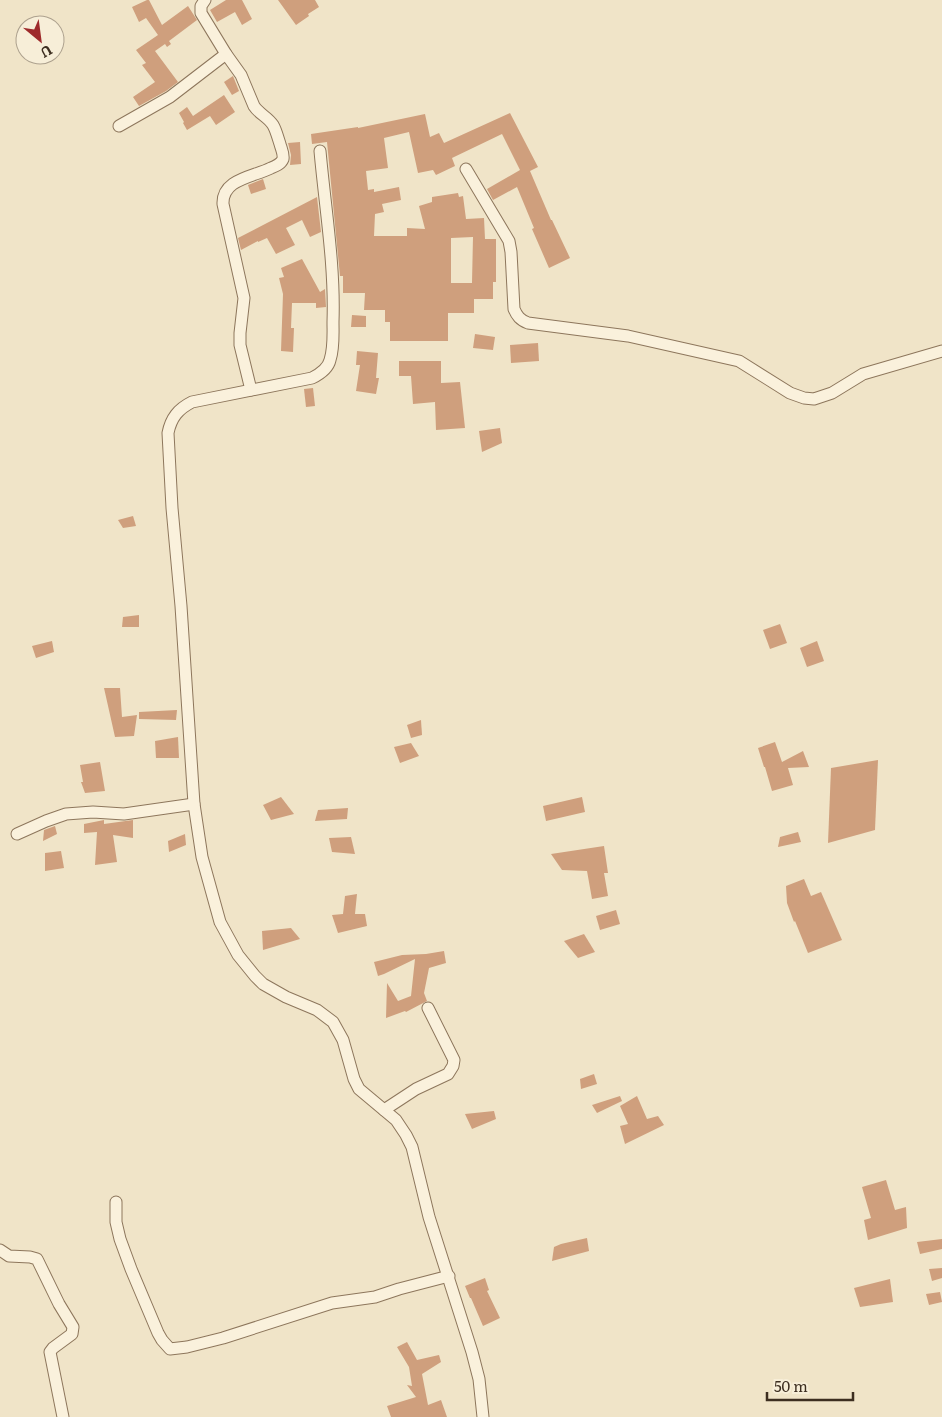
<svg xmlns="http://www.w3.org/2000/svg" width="942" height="1417" font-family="Literata,serif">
  <rect width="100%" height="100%" fill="#f0e4c8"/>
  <!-- building -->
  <g fill="#cf9f7d" fill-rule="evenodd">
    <polygon points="147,0 149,0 162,25 188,6 197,20 169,41 171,44 167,47 165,44 155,51 178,82 166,91 139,106 133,97 155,82 142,65 146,63 136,50 158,35 146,18 139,22 132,7"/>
    <polygon points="226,0 242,0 252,19 242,25 235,12 217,22 210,10"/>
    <polygon points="278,0 315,0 319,7 308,14 309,16 296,25"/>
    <polygon points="233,76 239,91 232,95 224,82"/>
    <polygon points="224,95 235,112 216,125 210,116 187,130 183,123 184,122 179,113 187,107 193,116"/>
    <path d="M510 113 538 167 530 171 551 220H552L570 258 549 268 532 229 534 228 517 187 493 200 487 189 520 170 502 134 452 158 455 166 436 175 433 170 418 173 409 132 384 138 388 168 366 171 368 190 374 189V192L399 187 401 200 382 204 384 212 375 214 374 236H407V228L425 229 419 206 432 202V197L458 193 459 197 463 196 466 219 484 218 485 239H496V282H493V299H474V313H448V341H390V322H385V310H364L365 293H343V276H340L327 142 312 144 311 134 358 127V128L425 114 430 137 439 133 444 143ZM473 237 472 283H451V238Z"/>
    <polygon points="300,142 301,164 290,165 291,155 288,143"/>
    <polygon points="263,179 266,189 251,194 248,185"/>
    <polygon points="317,197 321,232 310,237 302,220 286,228 295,245 276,254 267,238 258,242 258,241 241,250 238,238"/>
    <polygon points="302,259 320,292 325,289 326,307 316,308 316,303 292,303 291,328 294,328 293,352 281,351 283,294 279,278 284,277 281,268"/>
    <polygon points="352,315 366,316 366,327 351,327"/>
    <polygon points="475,334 495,337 493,350 473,348"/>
    <polygon points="538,343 539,361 511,363 510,345"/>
    <polygon points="357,351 378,353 376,378 379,378 376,394 356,391 360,365 356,365"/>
    <polygon points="399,361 441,361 441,383 460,382 465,428 436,430 435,402 413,404 411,376 399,376"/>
    <polygon points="313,388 315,406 306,407 304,389"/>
    <polygon points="500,428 502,443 482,452 479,431"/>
    <polygon points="133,516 136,526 123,528 118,520"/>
    <polygon points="139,615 139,627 122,627 123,617"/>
    <polygon points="780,624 787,643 770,649 763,630"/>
    <polygon points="52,641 54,652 36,658 32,646"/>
    <polygon points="817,641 824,661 807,667 800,648"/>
    <polygon points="104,688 120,688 122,717 137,715 134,736 115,737"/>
    <polygon points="177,710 176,720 139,719 139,712"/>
    <polygon points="421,720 422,735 411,738 407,725"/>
    <polygon points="178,737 179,758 156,758 155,741"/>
    <polygon points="775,742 782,762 803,751 809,767 788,768 793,785 772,791 765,767 764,767 758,748"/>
    <polygon points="411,743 419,756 400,763 394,747"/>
    <polygon points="878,760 875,830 828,843 831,768"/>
    <polygon points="100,762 105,791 85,793 81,782 83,782 80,765"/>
    <polygon points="281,797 294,814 271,820 263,805"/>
    <polygon points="582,797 585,812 546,821 543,806"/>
    <polygon points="348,808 347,819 315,821 318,810"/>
    <polygon points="104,820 104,824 133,820 133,838 113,835 117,862 95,865 97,832 84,833 84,824"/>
    <polygon points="55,826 57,834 43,841 44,830"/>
    <polygon points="798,832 801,842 778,847 780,837"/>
    <polygon points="185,834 186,845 169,852 168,841"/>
    <polygon points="351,837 355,854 332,852 329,838"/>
    <polygon points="604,846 608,873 604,873 608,896 592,899 587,871 562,870 551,854"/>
    <polygon points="61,851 64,868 45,871 45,853"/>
    <polygon points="804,879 811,896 821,892 842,940 808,953 795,921 794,922 787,903 786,886"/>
    <polygon points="357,894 355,914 365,914 367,926 338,933 332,915 343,914 345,896"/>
    <polygon points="616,910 620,924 600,930 596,916"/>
    <polygon points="291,928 300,939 263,950 262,931"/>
    <polygon points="584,934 595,952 578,958 564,941"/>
    <polygon points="444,951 446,963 429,968 424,993 427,1001 406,1012 405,1011 386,1018 387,983 398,1001 411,996 415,959 384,974 378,976 374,962 402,955 426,954"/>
    <polygon points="594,1074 597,1084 581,1089 580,1079"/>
    <polygon points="620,1096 622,1101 597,1113 592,1105"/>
    <polygon points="637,1096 647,1119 658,1116 664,1125 625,1144 620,1126 628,1124 620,1106"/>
    <polygon points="494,1111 496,1119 472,1129 465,1114"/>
    <polygon points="886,1180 895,1210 906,1207 907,1228 868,1240 864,1220 871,1218 862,1187"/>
    <polygon points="587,1238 589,1251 552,1261 554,1247 561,1244"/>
    <polygon points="942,1239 942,1249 920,1254 917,1242"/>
    <polygon points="942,1268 942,1278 932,1281 929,1269"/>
    <polygon points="485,1278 489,1290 487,1291 500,1318 483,1326 471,1298 470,1298 465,1286"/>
    <polygon points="890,1279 893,1302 860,1307 854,1288"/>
    <polygon points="940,1292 942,1302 929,1305 926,1294"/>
    <polygon points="407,1342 417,1360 439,1355 441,1362 422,1374 428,1405 441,1400 447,1417 391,1417 387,1406 416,1397 407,1385 412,1386 409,1367 397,1347"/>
  </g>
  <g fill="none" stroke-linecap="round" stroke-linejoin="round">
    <defs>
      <g id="street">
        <path d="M205 0 201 6V13L226 54 241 75 254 106C259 114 268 117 273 125 276 130 278 138 280 144 281 148 284 154 283 159 281 164 276 166 271 168 253 177 222 179 223 204L244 298 240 333V345L251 390"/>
        <polyline points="119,126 170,97 226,54"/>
        <path d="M320 151C325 207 335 265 333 322 333 334 334 348 330 360 328 369 320 374 312 378L192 402C178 409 171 418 168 433L172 508 181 606 194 804 202 857 220 922 238 955 255 976 263 984 286 997 317 1010 333 1022 343 1040 354 1079 359 1089 396 1120 406 1135 412 1147 429 1217 472 1352 479 1379 483 1417"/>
        <path d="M466 169 509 241 511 252 514 309C517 316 520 320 528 323L628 336 739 361 790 393 804 398 814 399 832 393 863 374 942 351"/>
        <polyline points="17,834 46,821 66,814 93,812 124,814 194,804"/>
        <polyline points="384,1110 416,1089 448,1074 453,1066 454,1060 428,1008"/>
        <polyline points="116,1202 116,1222 120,1239 131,1269 158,1333 162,1340 170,1349 187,1347 223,1338 332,1303 375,1297 399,1289 449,1276"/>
        <polyline points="0,1250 9,1256 30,1257 37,1259 59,1304 73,1327 72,1334 53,1348 50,1352 63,1417"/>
      </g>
    </defs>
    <!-- street casing -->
    <use href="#street" stroke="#8d765c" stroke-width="13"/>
    <!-- street -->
    <use href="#street" stroke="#faf1dc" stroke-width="11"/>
  </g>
  <!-- north arrow -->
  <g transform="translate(40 40) rotate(151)"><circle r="24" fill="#f7eed8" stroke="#ada18e"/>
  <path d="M0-4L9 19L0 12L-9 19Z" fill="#9e2a2b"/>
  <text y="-8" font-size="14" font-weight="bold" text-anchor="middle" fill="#3d2e20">U</text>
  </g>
  <!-- scale -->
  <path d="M767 1392v8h86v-8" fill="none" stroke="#3d2e20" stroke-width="2.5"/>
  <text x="774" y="1392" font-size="15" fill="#3d2e20" stroke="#f7eed8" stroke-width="4" paint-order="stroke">50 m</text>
</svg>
